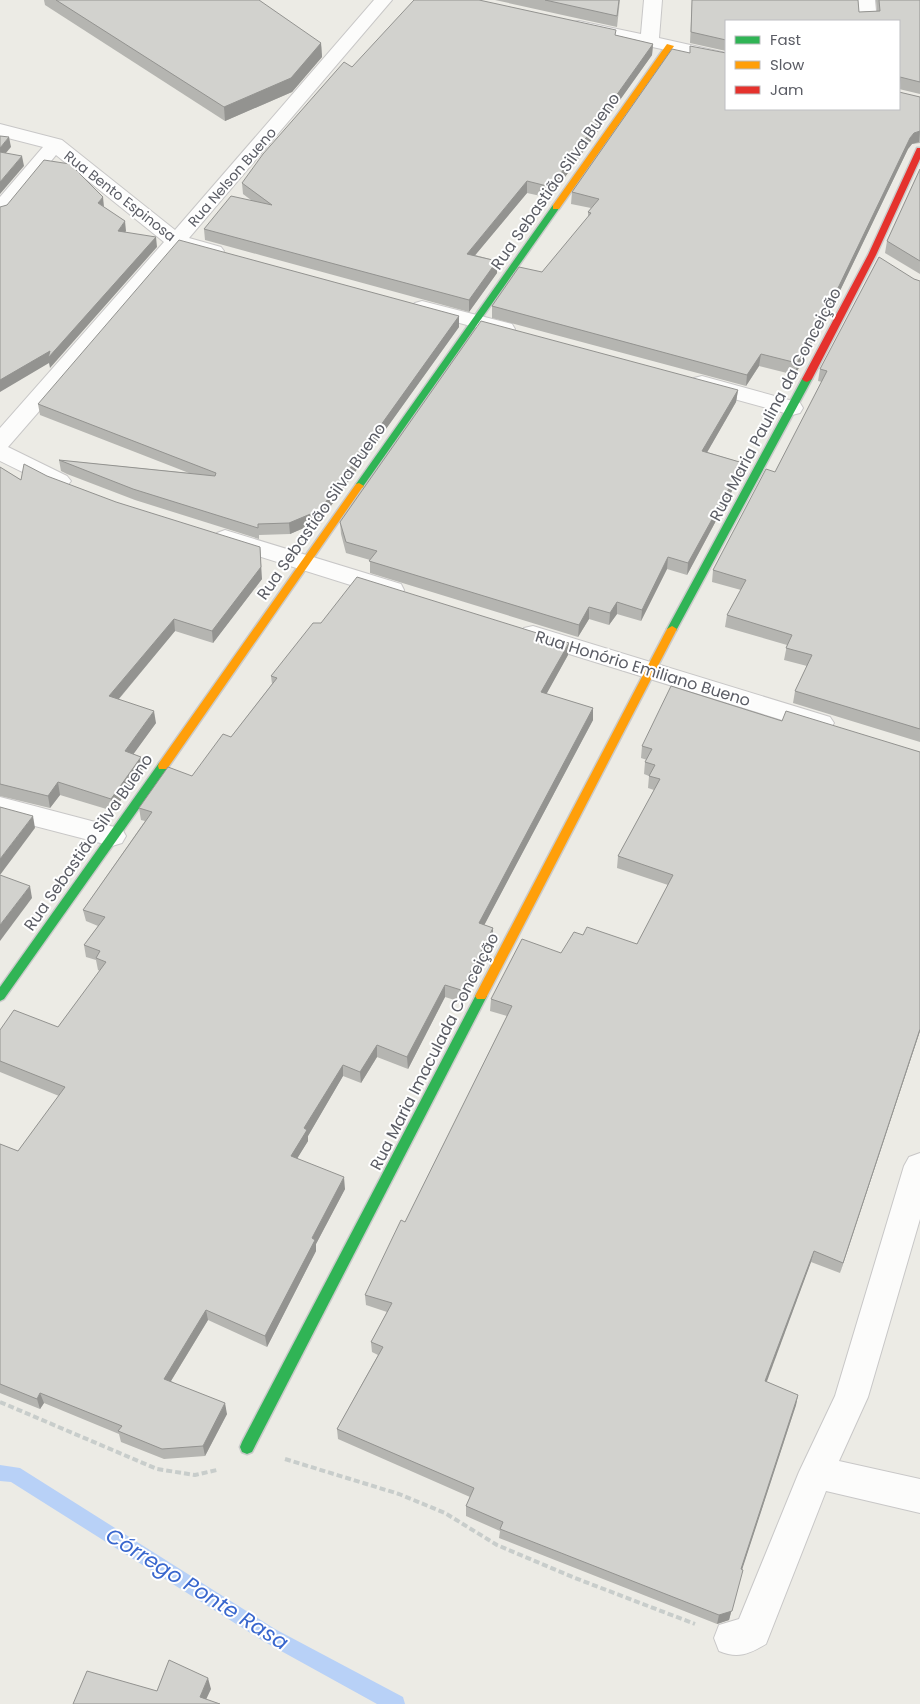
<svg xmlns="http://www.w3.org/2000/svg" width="920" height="1704" font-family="Poppins,sans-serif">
  <rect width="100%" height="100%" fill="#ecebe5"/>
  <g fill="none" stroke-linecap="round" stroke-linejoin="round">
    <!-- stream -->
    <polygon fill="#b8d1f7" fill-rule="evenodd" points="0,1465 20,1468 275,1629 403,1697 405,1704 377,1704 263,1641 11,1482 0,1481"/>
    <defs>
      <g id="street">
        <polygon points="374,0 392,0 189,238 221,247 224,251 221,255 214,257 181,248 8,447 67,476 71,481 67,486 59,488 51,486 0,461 0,428 164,242 56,155 7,214 0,216 0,197 43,147 0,136 0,124 62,140 175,230"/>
        <polygon points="644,0 662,0 659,38 726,53 726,63 579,31 573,30 570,26 573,22 579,21 641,34"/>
        <polygon points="857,0 875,0 877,21 859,21"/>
        <polygon points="422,301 512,324 515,329 512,334 504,335 415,311 411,307 415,303"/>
        <polygon points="702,376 800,403 803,408 800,413 792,415 694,388 691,383 694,378"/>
        <polygon points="225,530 401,584 404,590 401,596 392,598 217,543 213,538 217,533"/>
        <polygon points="533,626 830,717 834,723 830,729 821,732 524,640 521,634 524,628"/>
        <polygon points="0,797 122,829 126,836 122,843 112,846 0,817"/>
        <path d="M920 1153V1219L868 1397 839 1461 920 1479V1513L826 1491 766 1644C749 1654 738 1659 719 1651L714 1638 719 1625 739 1619 799 1472 835 1396 904 1166 909 1157Z"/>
      </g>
      <g id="fast">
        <polygon points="553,205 560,207 362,488 356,488 356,484"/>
        <polygon points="807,376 812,379 677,629 676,631 668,631 667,629 802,379"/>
        <polygon points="163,762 168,766 167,769 4,999 0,1001 0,987 159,763"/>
        <polygon points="481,991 485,993 487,996 252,1452 247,1454 242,1452 240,1447 242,1442 477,993"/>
      </g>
      <g id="slow">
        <polygon points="667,44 674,46 559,209 553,209 553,205"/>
        <polygon points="359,483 364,486 362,488 167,769 159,769 158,766 159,763 356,484"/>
        <polygon points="672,626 677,629 487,996 485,999 477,999 475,996 667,629"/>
      </g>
      <polygon id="jam" points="917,148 920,148 920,159 876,255 812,379 807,382 804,381 802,379 868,255"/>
    </defs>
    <!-- street casing -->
    <use href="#street" stroke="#c8c7c7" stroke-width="2"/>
    <!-- fast casing -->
    <use href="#fast" stroke="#cacaca" stroke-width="3"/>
    <!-- slow casing -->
    <use href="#slow" stroke="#cacaca" stroke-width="3"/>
    <!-- jam casing -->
    <use href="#jam" stroke="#cacaca" stroke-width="3"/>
    <!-- path -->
    <g stroke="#c8cdcb" stroke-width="4" stroke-dasharray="6 3" stroke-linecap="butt">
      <polyline points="0,1402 157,1469 195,1475 217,1470"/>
      <polyline points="285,1459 399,1494 445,1513 497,1545 575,1578 695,1624"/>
    </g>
    <!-- street -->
    <use href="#street" fill="#fcfcfb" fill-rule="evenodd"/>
    <!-- fast -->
    <use href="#fast" fill="#30b455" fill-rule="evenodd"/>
    <!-- slow -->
    <use href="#slow" fill="#ff9f0a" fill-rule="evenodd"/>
    <!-- jam -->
    <use href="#jam" fill="#e5322d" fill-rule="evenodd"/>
  </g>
  <!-- wall -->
  <g fill="#b5b5b1">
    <polygon points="44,0 195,0 321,43 322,57 292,92 225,121 45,5"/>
    <polygon points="495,0 620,0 617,27"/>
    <polygon points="692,0 858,0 859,12 877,11 876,0 920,0 920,94 899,89 899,92 920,97 920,143 912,144 908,149 837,297 795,375 759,366 746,386 492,318 492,306 542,272 588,218 588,212 591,208 571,204 572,192 899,109 726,21 726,51 690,43"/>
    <polygon points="615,35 653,44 652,55 550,198 527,193 475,255 497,261 497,273 469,312 205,240 204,229 251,200 243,194 242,183 352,67"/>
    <polygon points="920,169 920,274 885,253 887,241"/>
    <polygon points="914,279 920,281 920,742 793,703 795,691 807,666 784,660 787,645 725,627 727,615 741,590 712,582 713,570 775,472 822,382 818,381 820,369"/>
    <polygon points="459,327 320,521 290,534 259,535 259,539 135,500 67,474 61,471 59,460 189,473 40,415 38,404"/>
    <polygon points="738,390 736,402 707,452 743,463 741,474 687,575 667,569 641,621 617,614 609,625 589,619 578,637 370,573 370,560 346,553 341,534 340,522"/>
    <polygon points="0,467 21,480 262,579 213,643 175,631 119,699 156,723 133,754 141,757 143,769 113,811 60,795 50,808 0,796"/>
    <polygon points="569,643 568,655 546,694 593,708 593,720 484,925 493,928 493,940 461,1002 445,997 408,1069 377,1057 361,1083 343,1076 308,1136 308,1141 297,1158 345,1189 316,1244 316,1251 267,1347 208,1320 171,1381 227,1414 205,1456 164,1459 121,1442 119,1434 44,1403 40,1409 0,1393 0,1144 18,1151 59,1096 0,1072 0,1030 58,1027 100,971 98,970 96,960 86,957 84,945 98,926 86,921 83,910 145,821 141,820 139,808 192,776 231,737 272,684 271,676"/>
    <polygon points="782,721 920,752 920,1031 840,1273 811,1262 766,1382 798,1395 796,1405 742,1569 729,1620 717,1624 499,1538 500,1531 466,1516 466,1506 470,1497 338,1439 337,1429 378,1355 372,1352 371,1342 387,1312 366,1305 365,1295 405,1222 507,1016 490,1011 491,999 561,953 583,935 637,944 668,885 617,868 618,856 654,790 648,788 649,776 644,774 645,762 647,760 641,758 642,746"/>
  </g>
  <!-- shaded-wall -->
  <g fill="#939390">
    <polygon points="321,43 322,57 292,92 225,121 224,107"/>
    <polygon points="653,44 652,55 550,198 551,187"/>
    <polygon points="920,131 919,142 912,144 908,149 837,297 795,375 797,363 910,138 914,133"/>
    <polygon points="9,137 11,147 0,160 0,148"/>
    <polygon points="22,156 24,166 0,194 0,182"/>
    <polygon points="527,181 527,193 467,265 467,254"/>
    <polygon points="103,197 104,207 98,203"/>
    <polygon points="125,221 126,231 119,242 118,231"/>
    <polygon points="156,237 157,247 50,368 49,363 0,392 0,380"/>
    <polygon points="497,261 497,273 469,312 469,300"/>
    <polygon points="459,316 459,327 320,521 290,534 289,523"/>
    <polygon points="761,354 759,366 746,386 747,375"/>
    <polygon points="738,390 736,402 701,463 702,451"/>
    <polygon points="743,463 741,474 687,575 688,563"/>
    <polygon points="260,547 262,579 213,643 212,631"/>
    <polygon points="668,557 667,569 641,621 642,610"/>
    <polygon points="617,602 617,614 609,625 610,613"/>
    <polygon points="589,607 589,619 578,637 579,625"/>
    <polygon points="174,619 175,631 111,708 109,696"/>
    <polygon points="569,643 568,655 541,704 541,692"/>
    <polygon points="593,708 593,720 479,935 479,923"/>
    <polygon points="154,711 156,723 127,763 125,751"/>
    <polygon points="141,757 143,769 113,811 111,799"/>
    <polygon points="58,782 60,795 50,808 48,796"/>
    <polygon points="33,816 35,828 0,875 0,859"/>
    <polygon points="30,886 32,898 0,941 0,925"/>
    <polygon points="493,928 493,940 461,1002 461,990"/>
    <polygon points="445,985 445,997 408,1069 407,1057"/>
    <polygon points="920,1029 920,1031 840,1273 843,1263"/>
    <polygon points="377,1045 377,1057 361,1083 360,1072"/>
    <polygon points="343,1065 343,1076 308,1136 308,1141 292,1167 291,1156 304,1128"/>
    <polygon points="344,1177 345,1189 316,1244 316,1251 267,1347 265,1336 312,1238"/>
    <polygon points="814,1251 811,1262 763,1392 765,1381"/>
    <polygon points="206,1310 208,1320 166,1389 164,1379"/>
    <polygon points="40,1393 44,1403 40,1409 37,1399"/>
    <polygon points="798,1395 796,1405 739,1579 741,1569"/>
    <polygon points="225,1403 227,1414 205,1456 203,1446"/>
    <polygon points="740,1579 729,1620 717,1624 719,1615"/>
    <polygon points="208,1678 211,1689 204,1704 200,1697"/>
  </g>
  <!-- building -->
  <g fill="#d2d2ce" stroke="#939390">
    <polygon points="56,0 259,0 321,43 291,78 224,107"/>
    <polygon points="414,0 479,0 616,30 615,35 653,44 551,187 527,181 467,254 497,261 469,300 204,229 231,196 272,205 242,183 263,154 344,62 352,67"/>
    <polygon points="545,0 619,0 617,16"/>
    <polygon points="692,0 858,0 859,12 880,11 879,0 920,0 920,82 900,77 899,92 920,97 920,131 914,133 910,138 839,286 797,363 761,354 747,375 492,306 519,267 542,272 591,213 588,212 599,199 572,192 672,49 690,53 690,46 726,53 726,109 899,109 899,21 726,21 726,40 691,32"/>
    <polygon points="0,136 9,137 0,148"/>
    <polygon points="0,152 22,156 0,182"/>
    <polygon points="44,160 70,164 103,197 98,203 125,221 118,231 156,237 48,358 50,351 0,380 0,207 7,205"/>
    <polygon points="920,169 920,261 887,241"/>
    <polygon points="179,240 459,316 320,510 289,523 258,524 258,528 133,489 59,460 215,476 216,473 38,404"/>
    <polygon points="879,257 914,279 920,281 920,729 795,691 812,655 786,648 792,635 727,615 746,580 713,570 766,469 775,472 827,371 820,369"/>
    <polygon points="481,321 738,390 702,451 743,463 688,563 668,557 642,610 617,602 610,613 589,607 579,625 369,561 377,551 346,542 340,522"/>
    <polygon points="24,464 47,476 116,502 260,547 261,567 212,631 174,619 109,696 154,711 125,751 141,757 111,799 58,782 48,796 0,784 0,467 21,480"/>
    <polygon points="357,577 569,643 541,692 593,708 479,923 493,928 461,990 445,985 407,1057 377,1045 360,1072 343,1065 304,1128 307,1130 291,1156 344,1177 312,1238 315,1240 265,1336 206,1310 164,1379 225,1403 203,1446 162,1449 118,1431 122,1426 40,1393 37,1399 0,1384 0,1144 18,1151 65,1087 0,1061 0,1030 14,1010 58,1027 106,962 96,958 100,951 84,945 105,917 83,910 152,812 139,808 168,767 192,776 223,734 231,737 277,678 271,676 313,623 321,623"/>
    <polygon points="671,686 782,721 786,711 920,752 920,1029 843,1263 814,1251 765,1381 798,1395 741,1569 743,1570 732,1611 719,1615 500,1529 503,1522 466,1506 474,1488 337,1429 383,1347 371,1342 392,1303 365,1295 401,1220 405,1222 512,1006 491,999 522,939 561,953 574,932 583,935 587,927 637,944 673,875 618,856 660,779 649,776 655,765 645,762 652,749 642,746"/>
    <polygon points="0,807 33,816 0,859"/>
    <polygon points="0,875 30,886 0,925"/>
    <polygon points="169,1660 208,1678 200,1697 220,1704 73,1704 87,1671 157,1691"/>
  </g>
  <g text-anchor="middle" stroke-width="4" stroke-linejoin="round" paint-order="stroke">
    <!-- far-street labels -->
    <g font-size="14" fill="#5b5d65" stroke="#fff">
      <text transform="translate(232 177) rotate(-49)" y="5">Rua Nelson Bueno</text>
      <text transform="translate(120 196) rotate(38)" y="5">Rua Bento Espinosa</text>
    </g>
    <!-- street labels -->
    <g font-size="16" fill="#5b5d65" stroke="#fff">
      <text transform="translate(555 181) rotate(-55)" y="6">Rua Sebastião Silva Bueno</text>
      <text transform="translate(775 404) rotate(-62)" y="6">Rua Maria Paulina da Conceição</text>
      <text transform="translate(321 511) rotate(-55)" y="6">Rua Sebastião Silva Bueno</text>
      <text transform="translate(643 668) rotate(17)" y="6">Rua Honório Emiliano Bueno</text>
      <text transform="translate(88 842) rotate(-55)" y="6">Rua Sebastião Silva Bueno</text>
      <text transform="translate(434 1051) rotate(-63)" y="6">Rua Maria Imaculada Conceição</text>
    </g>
    <!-- near-water labels -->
    <g font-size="21" font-style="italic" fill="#3967ce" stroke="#fff">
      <text transform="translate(197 1589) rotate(32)" y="7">Córrego Ponte Rasa</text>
    </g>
  </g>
  <!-- legend -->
  <rect x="725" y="20" width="175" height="90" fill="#ffffff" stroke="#bdbec1"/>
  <rect x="735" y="36" width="25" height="8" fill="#30b455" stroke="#bdbec1"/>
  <text x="770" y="45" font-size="15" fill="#5b5d65">Fast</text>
  <rect x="735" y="61" width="25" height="8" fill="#ff9f0a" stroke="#bdbec1"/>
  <text x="770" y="70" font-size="15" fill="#5b5d65">Slow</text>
  <rect x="735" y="86" width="25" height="8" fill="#e5322d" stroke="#bdbec1"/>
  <text x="770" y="95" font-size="15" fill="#5b5d65">Jam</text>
</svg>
